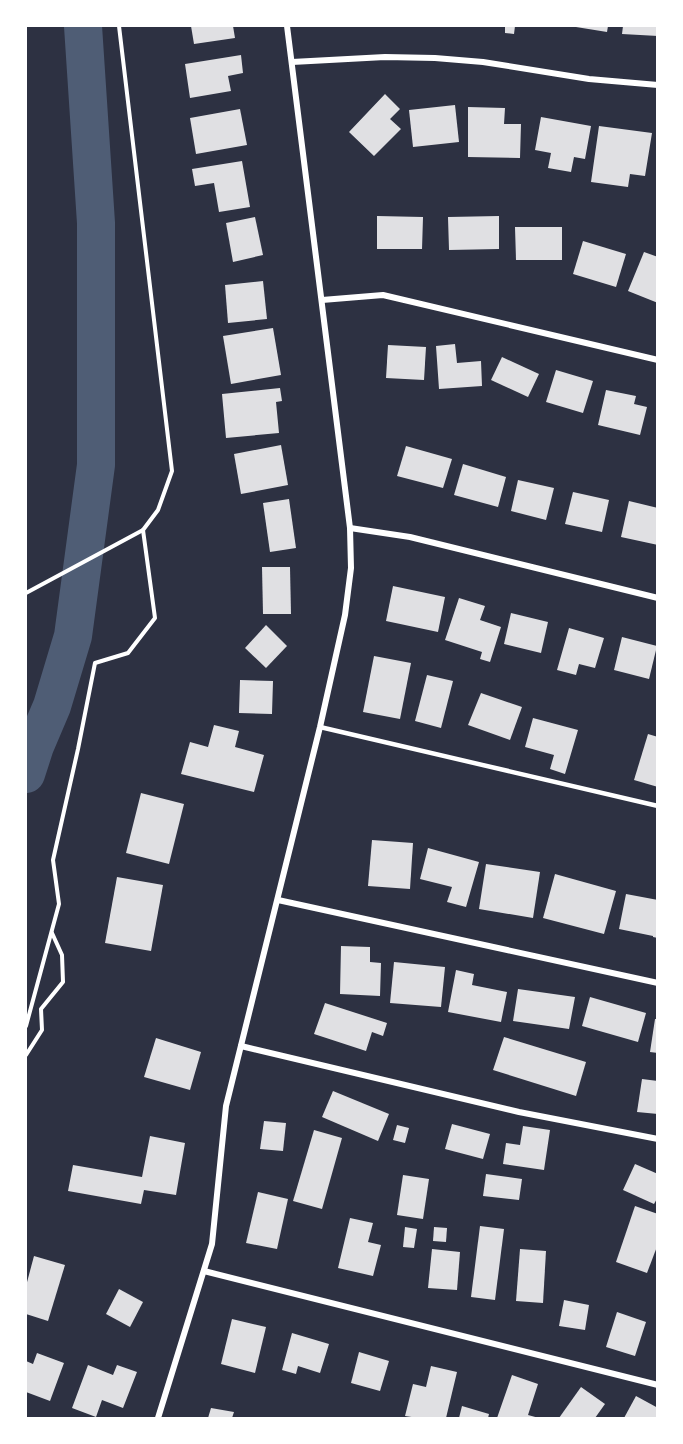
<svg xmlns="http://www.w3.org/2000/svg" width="683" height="1444" font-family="Commissioner,sans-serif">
  <rect width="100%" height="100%" fill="#2d3142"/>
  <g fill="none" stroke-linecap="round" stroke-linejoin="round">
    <!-- river -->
    <polyline stroke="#4f5d75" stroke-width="38" points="26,774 35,746 52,706 73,636 96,465 96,223 83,26"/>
  </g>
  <!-- building -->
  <g fill="#e0e0e3">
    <polygon points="191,26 233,26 235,38 194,44"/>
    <polygon points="505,26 515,26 514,34 505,33"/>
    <polygon points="577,26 608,26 607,32 576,27"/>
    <polygon points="623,26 658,26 658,36 622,34"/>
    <polygon points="241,55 243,73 228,76 231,91 190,98 185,64"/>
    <polygon points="385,94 400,109 390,119 401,129 374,156 349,132"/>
    <polygon points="455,105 459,142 413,147 409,110"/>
    <polygon points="468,107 505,108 504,124 521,124 520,158 468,157"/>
    <polygon points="240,109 247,145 196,154 190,118"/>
    <polygon points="541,117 591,126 585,159 574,157 571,172 548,168 551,153 535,150"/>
    <polygon points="599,126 652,133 645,176 630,174 628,187 591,182"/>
    <polygon points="242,161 250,207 219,212 214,183 195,186 192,169"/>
    <polygon points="377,216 423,217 422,249 377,249"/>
    <polygon points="499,216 499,249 449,250 448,217"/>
    <polygon points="255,217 263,255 233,262 226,223"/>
    <polygon points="515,227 562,227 562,260 516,260"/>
    <polygon points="583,241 626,254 616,287 573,274"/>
    <polygon points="644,252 658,257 658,303 628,291"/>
    <polygon points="263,281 267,319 228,323 225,285"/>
    <polygon points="273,328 281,375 231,384 223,336"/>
    <polygon points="455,344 457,363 481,361 482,386 439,389 436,346"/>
    <polygon points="388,345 426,347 424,380 386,378"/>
    <polygon points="502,357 539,374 528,397 491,380"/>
    <polygon points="556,370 593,381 583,413 546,402"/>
    <polygon points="280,388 282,401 276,402 279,433 226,438 222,394"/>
    <polygon points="606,390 636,396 634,404 647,407 640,435 598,425"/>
    <polygon points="281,445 288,485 241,494 234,454"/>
    <polygon points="406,446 452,459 443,488 397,476"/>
    <polygon points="463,464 506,477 498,507 454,495"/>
    <polygon points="518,480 554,488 546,520 511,511"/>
    <polygon points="573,492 609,500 602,532 565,524"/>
    <polygon points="289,499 296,548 270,552 263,503"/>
    <polygon points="629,501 658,508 658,545 621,537"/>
    <polygon points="262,567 290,567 291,614 263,614"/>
    <polygon points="393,586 445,597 438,632 386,621"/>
    <polygon points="459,598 485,606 480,620 501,627 490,662 480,659 482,652 445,640"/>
    <polygon points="511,613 548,622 541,653 504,644"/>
    <polygon points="266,625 287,646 266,668 245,648"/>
    <polygon points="569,628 604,638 595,668 579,664 576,675 557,670"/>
    <polygon points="622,637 657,646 649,679 614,670"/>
    <polygon points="374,656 411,663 400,719 363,712"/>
    <polygon points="427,675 453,681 441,728 415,721"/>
    <polygon points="240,680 273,681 272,714 239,713"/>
    <polygon points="481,693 522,707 510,740 468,725"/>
    <polygon points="533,718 578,730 565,774 550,769 554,755 525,747"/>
    <polygon points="214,725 239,731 235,747 264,755 254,792 181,774 190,742 208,747"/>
    <polygon points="648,734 658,737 658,787 634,780"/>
    <polygon points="141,793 184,804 169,864 126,853"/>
    <polygon points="372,840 413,843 410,889 368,886"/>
    <polygon points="428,848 479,862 466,907 447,902 452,887 420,879"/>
    <polygon points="486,864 540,872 533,918 479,909"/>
    <polygon points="555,874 616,891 604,934 543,918"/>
    <polygon points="117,877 163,885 151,951 105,943"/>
    <polygon points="626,894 658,900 658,938 653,937 653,936 619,929"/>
    <polygon points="341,946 370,947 370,962 381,963 380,996 340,994"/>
    <polygon points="394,962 445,967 441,1007 390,1003"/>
    <polygon points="456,970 474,974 472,985 507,992 501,1022 448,1012"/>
    <polygon points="518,989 575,997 569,1029 513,1021"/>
    <polygon points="590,997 646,1013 638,1042 582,1026"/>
    <polygon points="325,1003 387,1023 383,1036 372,1032 366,1051 314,1034"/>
    <polygon points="655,1019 658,1019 658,1053 650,1052"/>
    <polygon points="504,1037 586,1062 576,1096 493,1070"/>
    <polygon points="156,1038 201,1052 190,1090 144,1077"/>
    <polygon points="642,1079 658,1081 658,1114 637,1112"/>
    <polygon points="333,1091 389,1114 378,1141 322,1117"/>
    <polygon points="264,1121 286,1123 283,1151 260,1149"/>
    <polygon points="452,1124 490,1134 483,1159 445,1149"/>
    <polygon points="397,1125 409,1128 405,1143 393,1140"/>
    <polygon points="523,1126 550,1130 544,1170 503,1164 506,1143 520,1145"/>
    <polygon points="314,1130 342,1138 322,1209 293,1201"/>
    <polygon points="150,1136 185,1143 176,1195 144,1190 141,1204 68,1191 73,1165 142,1177"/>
    <polygon points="635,1164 658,1174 658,1197 654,1204 623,1190"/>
    <polygon points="486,1174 522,1179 519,1200 483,1196"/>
    <polygon points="403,1175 429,1179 423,1219 397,1215"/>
    <polygon points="258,1192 288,1199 277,1249 246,1243"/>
    <polygon points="635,1206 658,1214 658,1244 647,1273 616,1262"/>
    <polygon points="350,1218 373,1223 368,1242 381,1245 373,1276 338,1268"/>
    <polygon points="480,1226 504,1229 495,1300 471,1297"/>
    <polygon points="405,1227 417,1229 414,1248 403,1247"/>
    <polygon points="434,1227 447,1228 446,1242 433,1241"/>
    <polygon points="432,1249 460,1252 457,1290 428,1288"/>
    <polygon points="520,1249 546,1251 543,1303 516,1301"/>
    <polygon points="34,1256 65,1265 48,1321 26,1314 26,1286"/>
    <polygon points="119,1289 143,1302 130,1327 106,1314"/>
    <polygon points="564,1300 589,1305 585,1330 559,1326"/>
    <polygon points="617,1312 646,1322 635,1356 606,1347"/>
    <polygon points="232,1319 266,1327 255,1373 221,1364"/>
    <polygon points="292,1333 329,1344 320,1373 298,1366 296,1374 282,1370"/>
    <polygon points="359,1352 389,1361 380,1391 351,1383"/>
    <polygon points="37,1353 64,1363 50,1401 26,1392 26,1361 33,1364"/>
    <polygon points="88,1365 113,1375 117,1365 137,1372 123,1408 102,1400 96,1417 72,1408"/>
    <polygon points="431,1366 457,1372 446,1418 418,1418 405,1416 413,1384 426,1387"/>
    <polygon points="512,1375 538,1384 528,1415 539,1418 497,1418"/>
    <polygon points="581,1387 605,1404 595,1418 559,1418"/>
    <polygon points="636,1396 658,1408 656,1418 624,1418"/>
    <polygon points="462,1406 489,1414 488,1418 459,1418"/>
    <polygon points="211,1408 234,1412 232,1418 208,1418"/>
  </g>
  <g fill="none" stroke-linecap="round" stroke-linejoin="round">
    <!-- path -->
    <g stroke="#fff" stroke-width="4">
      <polyline points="26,593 143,530 158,510 172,471 119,26"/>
      <polyline points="26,1026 59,904 53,860 78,749 95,663 128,653 155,618 143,530"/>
      <polyline points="26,1055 42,1030 41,1009 63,982 62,955 52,933"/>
    </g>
    <!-- service -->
    <polyline stroke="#fff" stroke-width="4.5" points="320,727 658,806"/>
    <!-- minor -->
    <g stroke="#fff" stroke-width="6">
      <polyline points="292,62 385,57 435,58 483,62 589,79 658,85"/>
      <polyline points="322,300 383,295 658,360"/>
      <polyline points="350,528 410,537 658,598"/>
      <polyline points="278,900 658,983"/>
      <polyline points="241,1046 519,1112 658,1139"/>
      <polyline points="204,1271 658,1385"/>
      <polyline points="158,1418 212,1244 226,1106 320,727 345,615 351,568 350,528 287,26"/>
    </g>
  </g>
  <!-- border -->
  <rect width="683" height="1444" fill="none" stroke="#ffffff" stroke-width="54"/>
</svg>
